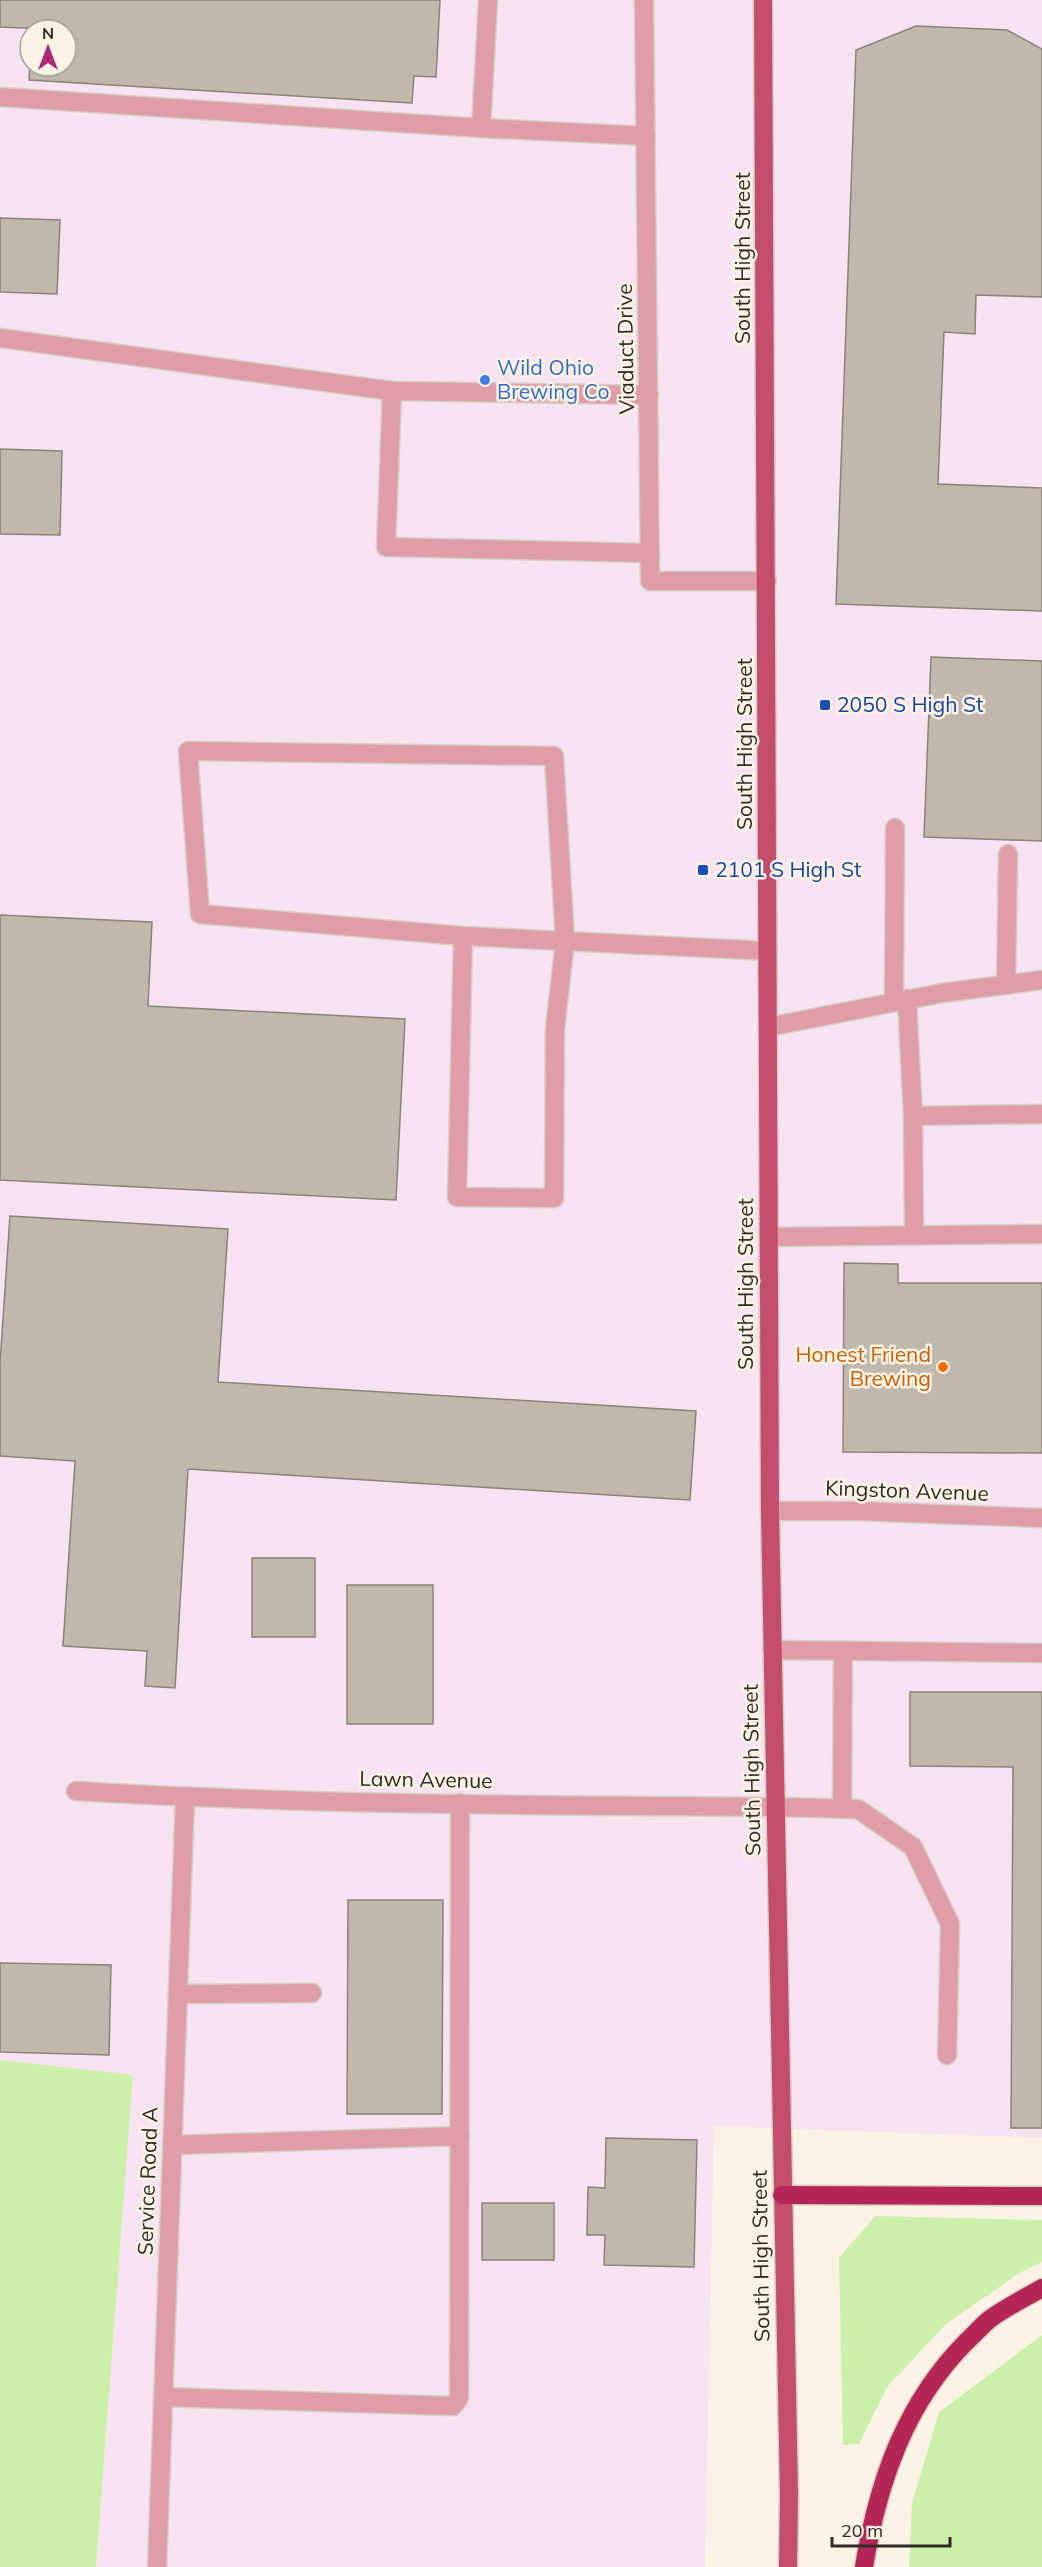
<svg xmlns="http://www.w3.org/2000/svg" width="1042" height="2567" font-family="Mulish,sans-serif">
  <rect width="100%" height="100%" fill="#faf2e5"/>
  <!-- industrial -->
  <path fill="#f7e2f1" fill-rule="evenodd" d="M0 0H1042V2138L714 2126 705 2567H96L133 2075 0 2060ZM30 30H66V66H30Z"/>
  <!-- green -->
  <g fill="#ccf0aa">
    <polygon points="0,2060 133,2075 96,2567 0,2567"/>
    <polygon points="875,2216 1042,2220 1042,2262 1021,2272 946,2324 887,2387 859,2444 843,2445 839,2258"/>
    <polygon points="1042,2335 1042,2567 909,2567 912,2503 939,2412"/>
  </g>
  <!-- building -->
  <g fill="#c0b8ac" stroke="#8a8378" stroke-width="1.5">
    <polygon points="0,0 440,0 436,77 414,76 412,103 29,80 30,62 30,66 66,66 66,30 0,27"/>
    <polygon points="916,26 1007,30 1042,49 1042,297 976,295 975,334 944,332 938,484 1042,488 1042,611 836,604 856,50"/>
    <polygon points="0,218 60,220 57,294 0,292"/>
    <polygon points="0,449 62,451 60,535 0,534"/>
    <polygon points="931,657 1042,661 1042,841 924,837"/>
    <polygon points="0,915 152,922 148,1006 405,1019 396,1200 0,1180"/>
    <polygon points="10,1216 228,1229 218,1382 696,1411 690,1500 188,1469 175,1688 145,1686 147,1651 63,1646 75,1461 0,1456 0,1363"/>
    <polygon points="844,1263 898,1264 898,1283 1042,1283 1042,1453 843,1452"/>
    <rect x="252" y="1558" width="63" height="79"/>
    <rect x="347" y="1585" width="86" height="139"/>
    <polygon points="910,1692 1042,1692 1042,2128 1011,2128 1013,1767 910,1766"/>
    <polygon points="348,1900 443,1900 442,2114 347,2114"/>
    <polygon points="0,1963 111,1965 109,2055 0,2052"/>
    <polygon points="606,2138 697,2140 694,2267 604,2265 605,2235 587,2235 588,2187 605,2188"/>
    <rect x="482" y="2203" width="72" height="57"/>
  </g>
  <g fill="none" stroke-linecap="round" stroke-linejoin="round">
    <defs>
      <g id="service">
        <polyline points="644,0 650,581 767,581"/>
        <polyline points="0,97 481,128 646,136"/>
        <polyline points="481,128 488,0"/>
        <polyline points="0,338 392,391 649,395"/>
        <polyline points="392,391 386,547 650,553"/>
        <polyline points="463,936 200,914 188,751 554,756 565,941 555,1029 554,1198 457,1197 463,936 767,951"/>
        <polyline points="1006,985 1008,854"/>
        <polyline points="907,999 913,1116"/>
        <polyline points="894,1002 895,828"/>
        <polyline points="768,1027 942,993 1042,980"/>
        <polyline points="914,1235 913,1116 1042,1114"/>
        <polyline points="769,1237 1042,1234"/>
        <polyline points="772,1650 1042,1653"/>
        <polyline points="775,1807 858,1809 913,1847 950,1924 947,2055"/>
        <polyline points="842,1809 843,1651"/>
        <polyline points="178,1994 312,1993"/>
        <polyline points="172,2145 460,2136"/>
        <polyline points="163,2397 453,2406 459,2398 460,1803"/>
        <polyline points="157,2567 185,1797"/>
      </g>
      <g id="minor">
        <polyline points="770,1511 857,1511 1042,1518"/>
        <path d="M76 1791C308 1805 542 1805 775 1807"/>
      </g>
      <polyline id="primary" points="763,0 770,1511 789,2495 788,2567"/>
      <g id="motorway">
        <polyline points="782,2195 1042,2196"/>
        <path d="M864 2567C878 2482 905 2403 967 2341 975 2334 982 2325 990 2319 1006 2307 1025 2298 1042 2288"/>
      </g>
    </defs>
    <!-- service casing -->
    <use href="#service" stroke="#d5cec3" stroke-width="21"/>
    <!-- minor casing -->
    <use href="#minor" stroke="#d5cec3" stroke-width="21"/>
    <!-- primary casing -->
    <use href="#primary" stroke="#d5cec3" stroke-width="21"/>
    <!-- motorway casing -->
    <use href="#motorway" stroke="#d5cec3" stroke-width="21"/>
    <!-- service -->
    <use href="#service" stroke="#df9daa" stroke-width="18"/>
    <!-- minor -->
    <use href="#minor" stroke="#df9daa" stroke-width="18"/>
    <!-- primary -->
    <use href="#primary" stroke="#c24d6d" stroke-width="18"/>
    <!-- motorway -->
    <use href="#motorway" stroke="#b52658" stroke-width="18"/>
  </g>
  <!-- markers -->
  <circle fill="#3f7fe0" stroke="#faf2e5" stroke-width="2" cx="485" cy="380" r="6"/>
  <g fill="#1a4fb4" stroke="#faf2e5" stroke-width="2">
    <rect x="819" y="699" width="12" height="12" rx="3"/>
    <rect x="697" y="864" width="12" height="12" rx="3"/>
  </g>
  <circle fill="#e8710a" stroke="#faf2e5" stroke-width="2" cx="943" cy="1367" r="6"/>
  <g text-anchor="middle" stroke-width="5" stroke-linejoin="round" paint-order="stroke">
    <!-- street labels -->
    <g font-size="21" fill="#2e2b26" stroke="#faf2e5">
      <text transform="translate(743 258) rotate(-90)" y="7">South High Street</text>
      <text transform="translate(626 349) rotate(-91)" y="7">Viaduct Drive</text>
      <text transform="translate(745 744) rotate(-90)" y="7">South High Street</text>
      <text transform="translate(746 1284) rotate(-90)" y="7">South High Street</text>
      <text transform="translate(907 1491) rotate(2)" y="7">Kingston Avenue</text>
      <text transform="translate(752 1770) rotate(-91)" y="7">South High Street</text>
      <text transform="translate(426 1780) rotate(1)" y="7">Lawn Avenue</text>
      <text transform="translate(148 2181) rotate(-88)" y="7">Service Road A</text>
      <text transform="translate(761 2256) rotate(-91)" y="7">South High Street</text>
    </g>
    <!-- shop labels -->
    <g font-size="21" fill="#366cbe" stroke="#faf2e5" text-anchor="start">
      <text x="497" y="375">Wild Ohio<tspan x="497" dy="24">Brewing Co</tspan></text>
    </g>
    <!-- transit labels -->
    <g font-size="21" fill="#164399" stroke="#faf2e5" text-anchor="start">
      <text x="837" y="712">2050 S High St</text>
      <text x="715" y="877">2101 S High St</text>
    </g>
    <!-- food labels -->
    <g font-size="21" fill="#c56008" stroke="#faf2e5" text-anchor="end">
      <text x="931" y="1362">Honest Friend<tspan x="931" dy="24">Brewing</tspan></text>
    </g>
  </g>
  <!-- north arrow -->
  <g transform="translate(48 48)"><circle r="28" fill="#faf2e5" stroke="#a8a299" stroke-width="1.5"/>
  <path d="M0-4.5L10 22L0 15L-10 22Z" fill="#ad2b76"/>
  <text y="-9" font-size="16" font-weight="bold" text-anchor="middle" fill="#2e2b26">N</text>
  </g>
  <!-- scale -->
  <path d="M832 2537v9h118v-9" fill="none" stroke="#2e2b26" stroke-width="3"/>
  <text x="841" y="2537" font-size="18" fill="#2e2b26" stroke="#faf2e5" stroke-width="4.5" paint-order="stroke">20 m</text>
</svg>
